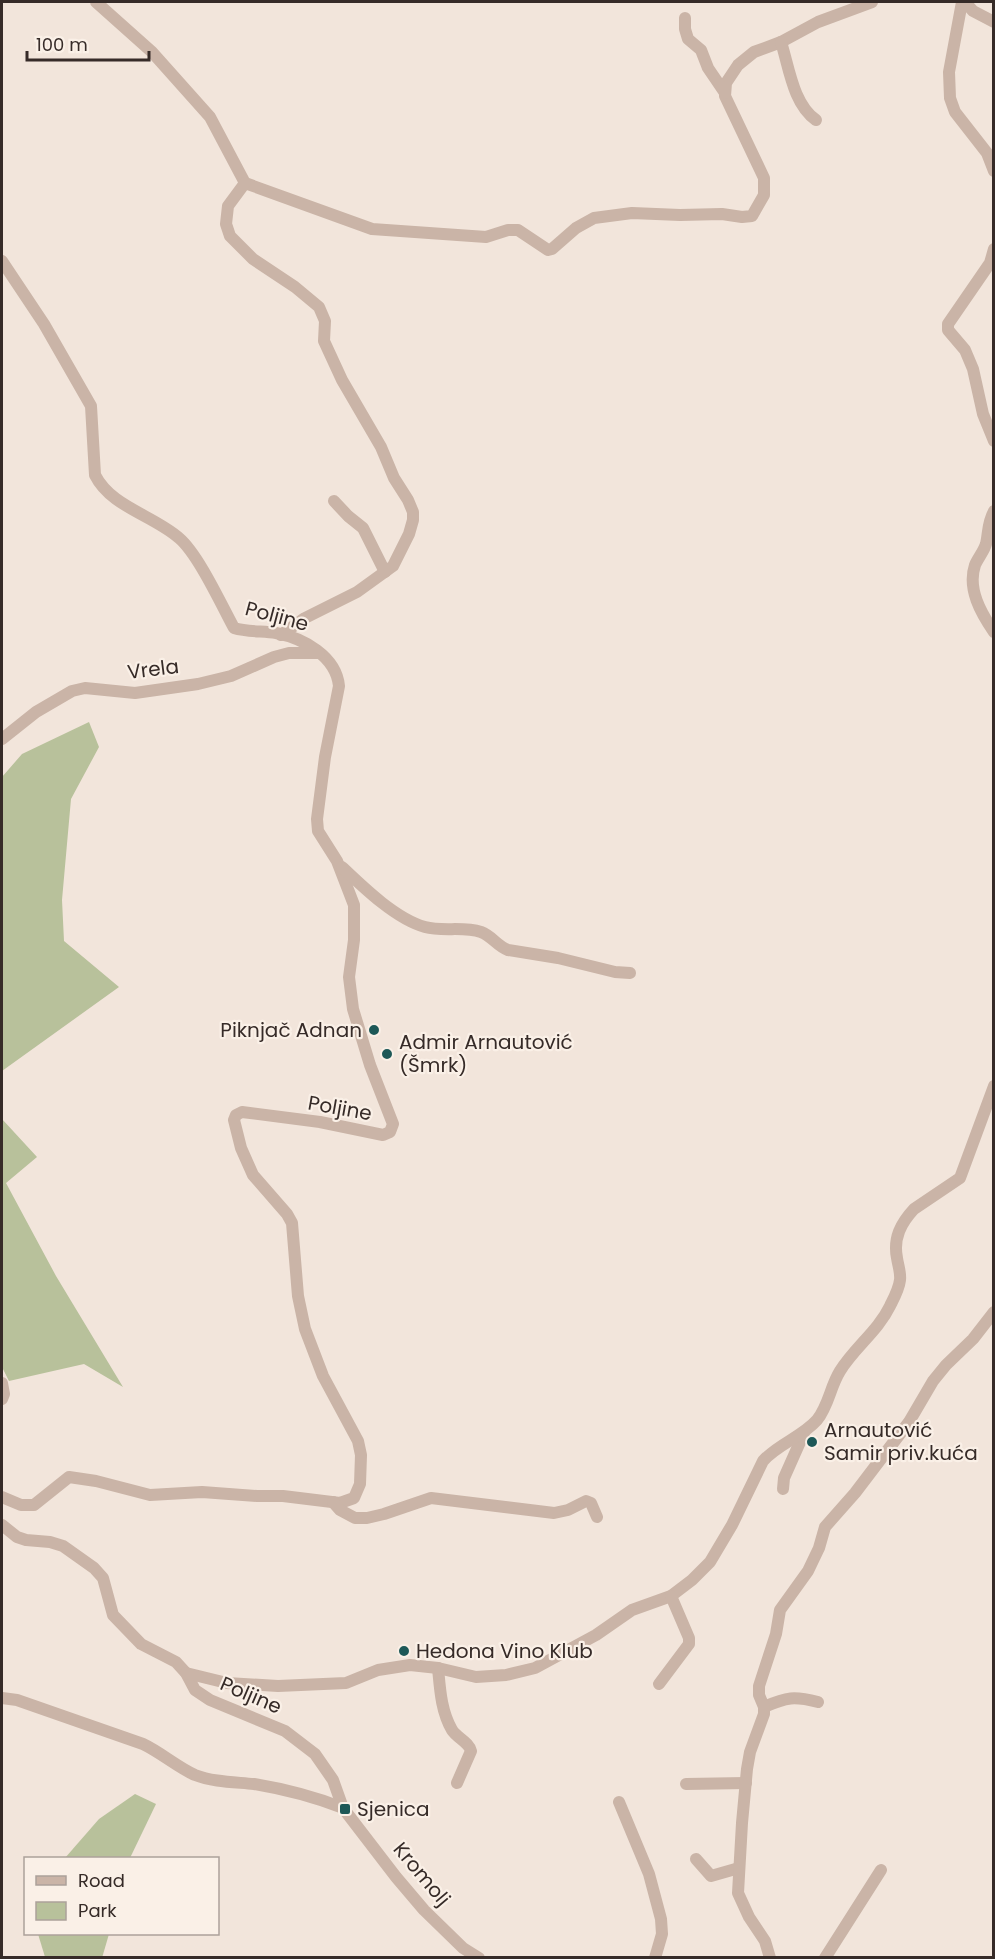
<svg xmlns="http://www.w3.org/2000/svg" width="995" height="1959" font-family="Poppins,sans-serif">
  <rect width="100%" height="100%" fill="#f2e5db"/>
  <!-- green -->
  <g fill="#b8c19b">
    <polygon points="89,722 99,747 71,799 62,900 64,941 119,987 2,1071 2,777 22,754"/>
    <polygon points="2,1119 37,1157 6,1183 56,1276 123,1387 84,1364 9,1381 2,1367"/>
    <polygon points="135,1794 156,1804 130,1858 65,1858 99,1819"/>
    <polygon points="38,1934 109,1934 102,1958 45,1957"/>
  </g>
  <g fill="none" stroke-linecap="round" stroke-linejoin="round">
    <!-- minor -->
    <g stroke="#cab4a7" stroke-width="12">
      <polyline points="96,2 152,52 210,117 245,183 372,229 486,237 508,230 518,230 548,250 552,249 576,228 594,218 632,213 680,215 722,214 742,217 752,216 764,195 764,178 725,96 726,83 738,65 754,52 781,42 818,22 872,2"/>
      <polyline points="962,2 949,72 950,98 955,112 987,153 994,171"/>
      <polyline points="965,2 973,11 994,22"/>
      <polyline points="685,18 685,29 688,39 701,50 708,68 725,93"/>
      <path d="M781 42C789 67 793 104 816 120"/>
      <polyline points="245,183 228,206 226,224 230,236 253,259 295,287 319,307 325,321 324,341 342,380 381,447 394,478 408,500 413,512 413,520 409,534 393,566 357,592 305,618 281,635"/>
      <polyline points="994,249 990,263 948,324 948,330 965,350 973,369 983,414 994,441"/>
      <path d="M2 261 44 324 91 406 95 475C111 507 153 515 179 538 198 554 221 604 234 628 247 632 262 631 276 633 303 638 336 656 339 686L325 757 317 819 318 831 337 861 354 905V940L349 977 353 1009 370 1065 393 1124 390 1132 383 1135 320 1122 242 1112 236 1115 234 1120 241 1148 253 1175 287 1214 292 1223 298 1296 305 1329 323 1376 358 1441 361 1455 360 1484 354 1498 340 1503 283 1496H257L202 1492 150 1495 96 1481 69 1477 34 1505H21L2 1497"/>
      <polyline points="334,501 348,516 363,528 385,572"/>
      <path d="M994 511C987 524 989 531 986 544 984 551 978 558 975 565 967 589 981 613 994 632"/>
      <polyline points="2,739 36,712 72,691 85,688 135,693 198,684 231,676 274,657 289,653 319,653"/>
      <path d="M342 867C364 888 396 919 425 927 443 932 463 926 481 932 492 936 497 946 508 950L558 958 615 972 630 973"/>
      <polyline points="2,1383 4,1394 2,1399"/>
      <polyline points="783,1489 784,1478 804,1433"/>
      <polyline points="333,1502 340,1510 355,1518 367,1518 384,1514 431,1498 554,1513 568,1510 586,1501 591,1503 597,1517"/>
      <polyline points="2,1525 17,1537 26,1540 50,1542 63,1546 94,1568 103,1578 113,1615 141,1644 176,1662 186,1673 195,1690 210,1700 285,1731 315,1754 333,1780 343,1808 396,1877 424,1910 463,1948 479,1958"/>
      <path d="M438 1668C440 1689 441 1711 452 1730 457 1738 469 1742 471 1751L457 1783"/>
      <path d="M186 1673 227 1683 278 1686 346 1683 378 1670 410 1665 438 1668 476 1677 506 1675 535 1668 596 1635 632 1610 671 1596 692 1580 710 1562 732 1525 763 1461C778 1444 802 1437 817 1420 829 1405 830 1387 840 1371 855 1347 878 1331 890 1306 894 1298 899 1289 900 1280 901 1273 898 1265 897 1258 893 1238 901 1223 914 1209L960 1178 994 1086"/>
      <polyline points="659,1684 689,1644 689,1638 671,1596"/>
      <path d="M2 1698 17 1700 143 1744C160 1752 179 1768 195 1775 213 1782 234 1782 254 1784 284 1789 315 1797 343 1808"/>
      <path d="M764 1707C787 1697 794 1696 818 1702"/>
      <polyline points="686,1784 746,1783"/>
      <polyline points="619,1802 649,1874 661,1919 662,1934 655,1958"/>
      <polyline points="696,1859 711,1876 739,1868"/>
      <polyline points="770,1958 765,1941 749,1917 738,1893 742,1823 747,1769 750,1752 764,1714 764,1707 759,1695 759,1686 776,1634 780,1610 808,1571 819,1548 825,1527 855,1493 909,1422 933,1381 946,1365 973,1339 994,1312"/>
      <polyline points="825,1958 881,1870"/>
    </g>
  </g>
  <!-- markers -->
  <g fill="#1d5857" stroke="#faf0e7" stroke-width="2">
    <circle cx="374" cy="1030" r="6"/>
    <circle cx="387" cy="1054" r="6"/>
    <circle cx="812" cy="1442" r="6"/>
    <circle cx="404" cy="1651" r="6"/>
    <rect x="339" y="1803" width="12" height="12" rx="3"/>
  </g>
  <g text-anchor="middle" stroke-width="4.5" stroke-linejoin="round" paint-order="stroke">
    <!-- street labels -->
    <g font-size="20" fill="#362b28" stroke="#faf0e7">
      <text transform="translate(277 616) rotate(15)" y="7">Poljine</text>
      <text transform="translate(153 669) rotate(-7)" y="7">Vrela</text>
      <text transform="translate(340 1108) rotate(10)" y="7">Poljine</text>
      <text transform="translate(251 1695) rotate(23)" y="7">Poljine</text>
      <text transform="translate(422 1874) rotate(50)" y="7">Kromolj</text>
    </g>
    <!-- poi labels -->
    <g font-size="20" fill="#362b28" stroke="#faf0e7" text-anchor="start">
      <text x="362" y="1037" text-anchor="end">Piknjač Adnan</text>
      <text x="399" y="1049">Admir Arnautović<tspan x="399" dy="23">(Šmrk)</tspan></text>
      <text x="824" y="1437">Arnautović<tspan x="824" dy="23">Samir priv.kuća</tspan></text>
      <text x="416" y="1658">Hedona Vino Klub</text>
      <text x="357" y="1816">Sjenica</text>
    </g>
  </g>
  <!-- border -->
  <rect width="995" height="1959" fill="none" stroke="#362b28" stroke-width="6"/>
  <!-- legend -->
  <rect x="24" y="1857" width="195" height="78" fill="#faf0e7" stroke="#aca19b" stroke-width="1.5"/>
  <rect x="36" y="1876" width="30" height="9" fill="#cab4a7" stroke="#aca19b" stroke-width="1.5"/>
  <text x="78" y="1887" font-size="18" fill="#362b28">Road</text>
  <rect x="36" y="1902" width="30" height="18" fill="#b8c19b" stroke="#aca19b" stroke-width="1.5"/>
  <text x="78" y="1917" font-size="18" fill="#362b28">Park</text>
  <!-- scale -->
  <path d="M27 51v9h122v-9" fill="none" stroke="#362b28" stroke-width="3"/>
  <text x="36" y="51" font-size="18" fill="#362b28" stroke="#faf0e7" stroke-width="4.5" paint-order="stroke">100 m</text>
</svg>
